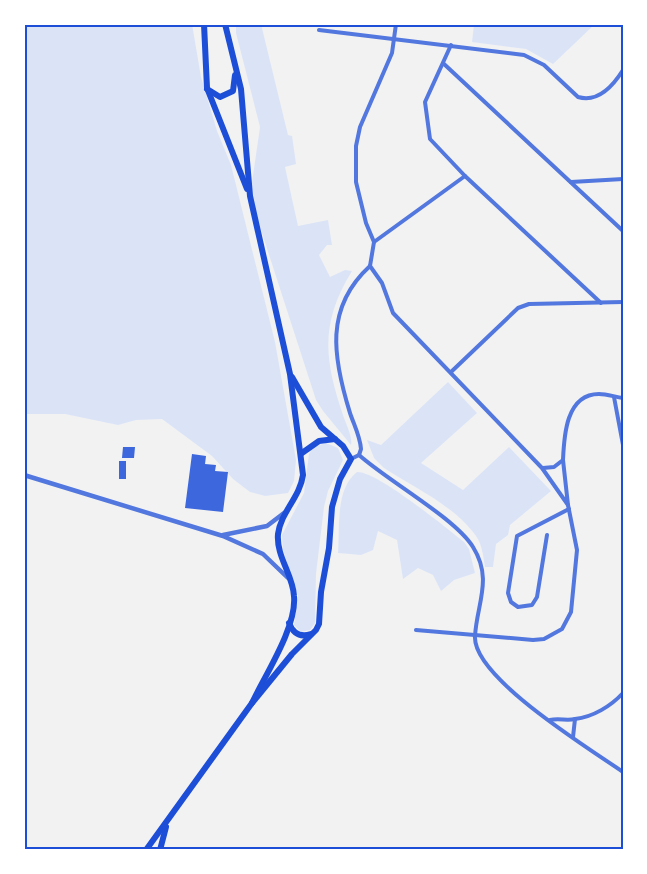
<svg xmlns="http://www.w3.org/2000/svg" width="647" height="874" font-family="'Libre Baskerville',serif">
  <rect width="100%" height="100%" fill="#f2f2f2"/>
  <!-- green -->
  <g fill="#dbe4f7">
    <polygon points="24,24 192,24 201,77 217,131 231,165 275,342 296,460 294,481 288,493 265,496 250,492 233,479 212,456 162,419 136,420 118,425 65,414 24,414"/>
    <path d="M236 24H261L288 135 292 136 296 164 285 167 298 226 328 220 332 245H327L319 255 330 277 345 270 352 271C320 323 324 359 343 415 346 424 353 438 351 445L323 411 316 400 250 196 260 127 236 33Z"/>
    <polygon points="474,24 595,24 553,64 526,49 472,42"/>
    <path d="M448 382 477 413 421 463 463 490 509 447 551 491 510 525 508 535 496 544 493 567H485C483 555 482 542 473 532 451 504 413 487 384 468L374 458 367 440 381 445Z"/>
    <polygon points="326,443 338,448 343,460 328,491 324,507 316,574 315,623 310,630 301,632 294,625 298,596 283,550 282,535 304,493 309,454 313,447"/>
    <path d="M357 472C377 471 445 527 464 542L469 549 475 573 454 580 441 591 433 575 418 568 403 579 397 540 378 531 373 550 361 555 338 553C340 527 335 489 357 472Z"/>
  </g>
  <!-- building -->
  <g fill="#3d67dc">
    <polygon points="123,447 135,447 134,458 122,458"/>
    <polygon points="192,454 206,456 205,464 216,465 215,471 228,472 223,512 185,508"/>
    <rect x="119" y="461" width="7" height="18"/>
  </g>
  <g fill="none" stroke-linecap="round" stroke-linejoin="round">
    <!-- minor -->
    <g stroke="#5277de" stroke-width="4">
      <path d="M319 30 524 55 544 65 578 97C598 103 613 86 623 70"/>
      <polyline points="451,45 425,102 430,139 465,176 601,303"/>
      <polyline points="444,64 623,231"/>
      <polyline points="571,182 623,179"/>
      <polyline points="374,242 465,176"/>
      <polyline points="370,266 382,283 393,313 542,468 568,505 563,460"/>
      <polyline points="370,266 374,242 366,223 356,182 356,146 360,127 392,53 396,24"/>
      <polyline points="451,372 518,308 529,304 623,302"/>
      <polyline points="614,397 623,445"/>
      <path d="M359 455C388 481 455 518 473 547 493 579 477 603 475 636 472 677 590 749 623 772"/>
      <path d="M351 459 359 455 361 449C360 436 354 425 350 413 333 358 324 308 370 266"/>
      <path d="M543 468 554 467 563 460C564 436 566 394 599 394 607 394 615 397 623 398"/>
      <polyline points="547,535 537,597 532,605 518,607 511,602 508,593 517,536 569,509"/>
      <polyline points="416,630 533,640 544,639 562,629 571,612 577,550 568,505"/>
      <path d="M550 720C559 718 567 721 575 719 593 717 611 706 623 693"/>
      <polyline points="573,737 575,719"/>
    </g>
    <!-- tertiary -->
    <g stroke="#5277de" stroke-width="4.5">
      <polyline points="24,475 223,536 263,554 288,578"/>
      <polyline points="223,535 267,526 284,513"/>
    </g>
    <!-- primary -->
    <g stroke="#1d4ed8" stroke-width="6">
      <polyline points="204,24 207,88 247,189"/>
      <path d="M225 24 241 89 250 196 290 374 303 475C300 497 281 512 278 534 276 556 293 575 294 596 297 627 265 675 252 703"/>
      <polyline points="207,89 220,97 233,91 235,75"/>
      <polyline points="302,453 319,441 335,439"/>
      <path d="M289 623C293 633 300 638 311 634"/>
      <polyline points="146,850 252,703 292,654 316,630 319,624 321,592 329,548 332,507 340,479 351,459 343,446 321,427 292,377"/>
      <polyline points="160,850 166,827"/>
    </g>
  </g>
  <!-- border -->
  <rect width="647" height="874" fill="none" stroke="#ffffff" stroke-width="51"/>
  <rect x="26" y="26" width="596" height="822" fill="none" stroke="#1d4ed8" stroke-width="2"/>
</svg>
